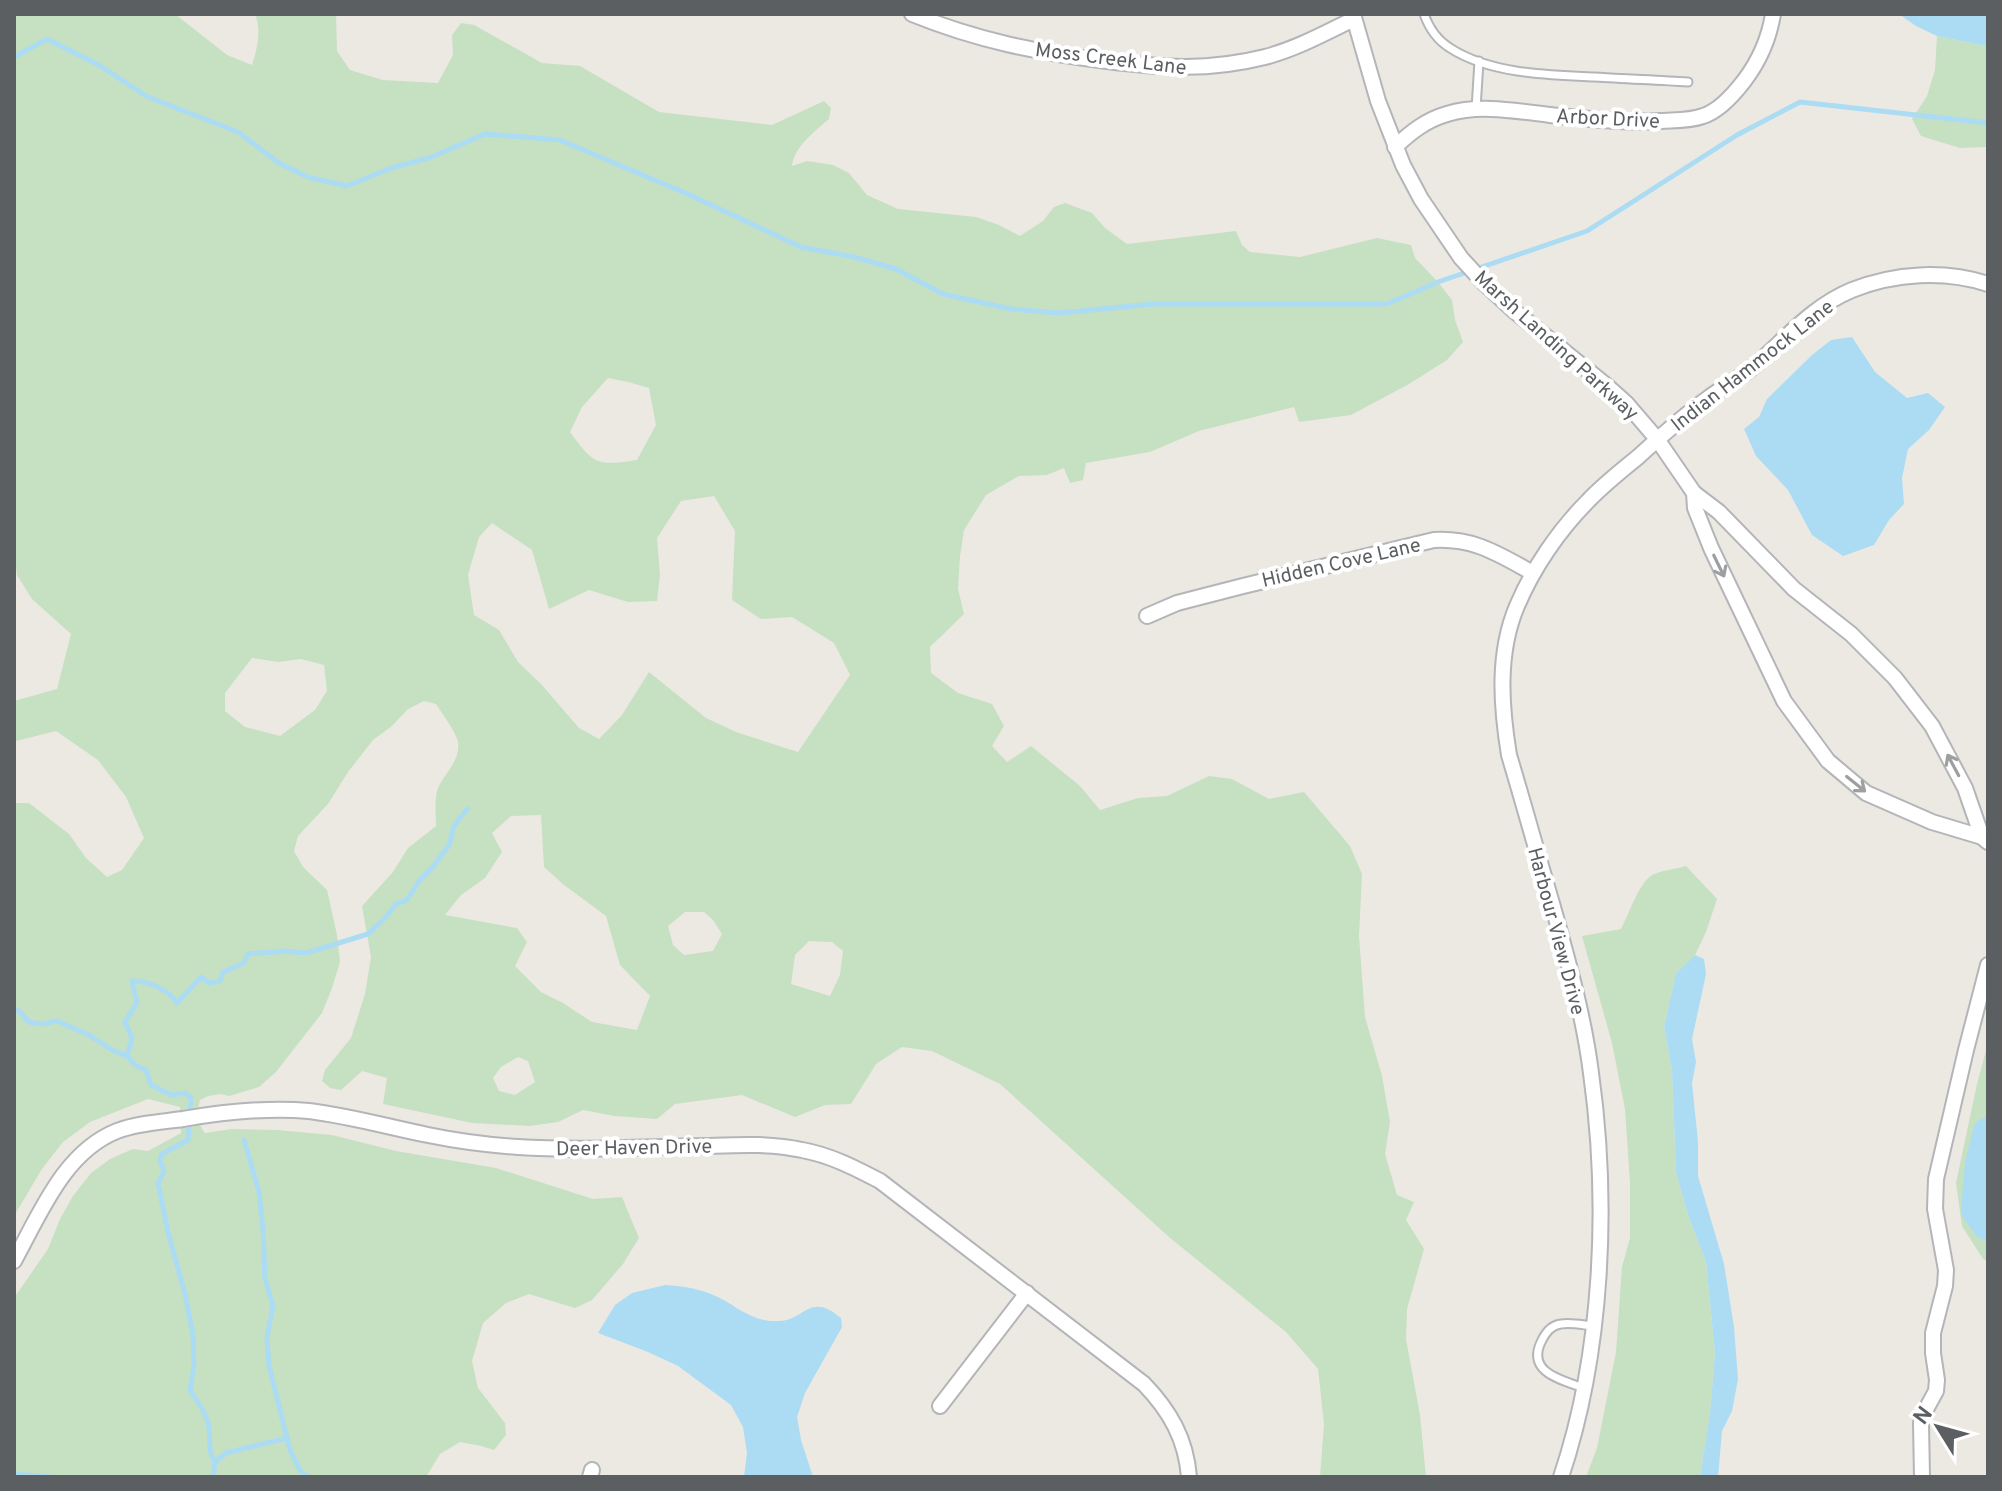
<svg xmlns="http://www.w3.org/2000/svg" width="2002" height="1491" font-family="Overpass,sans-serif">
  <rect width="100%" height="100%" fill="#ece9e3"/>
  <!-- green -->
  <g fill="#c6e0c2" fill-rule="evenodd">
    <path d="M14 14H175L227 55 252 65C257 49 262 30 255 14H336L337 51 350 70 383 80 438 83 453 55 452 35 461 23 474 25 542 63 580 66 659 112 772 125 824 101 831 108 829 119C815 131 794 147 792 166L807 161 833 165 849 173 867 195 898 209 976 217 999 225 1020 236 1043 221 1054 207 1065 203 1092 213 1105 228 1127 244 1236 231 1242 245 1250 252 1300 257 1377 238 1411 245 1415 258 1438 282 1452 300 1455 320 1463 342 1447 360 1409 384 1351 415 1299 422 1294 407 1199 431 1150 452 1086 463 1083 480 1070 483 1064 468 1047 475 1019 476 986 495 964 530 960 556 958 589 964 614 930 647 931 673 958 693 992 704 1004 726 992 746 1007 762 1031 746 1080 786 1100 810 1138 798 1167 796 1209 776 1232 779 1269 799 1304 792 1350 846 1362 874 1359 936 1365 1017 1382 1076 1390 1122 1385 1154 1397 1195 1414 1202 1406 1220 1424 1249 1407 1309 1406 1339 1420 1415 1426 1477H1320L1324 1424 1318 1369 1286 1332 1169 1237 1000 1084 932 1051 902 1047 876 1064 851 1104 825 1105 795 1117 742 1095 675 1104 657 1119 615 1116 583 1110 558 1122 530 1126 472 1123 383 1104 387 1078 362 1071 341 1090 330 1088 322 1081 325 1070 351 1038 365 994 371 957 362 906 393 872 408 848 436 826C436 814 434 800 438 788 444 774 461 760 458 742 455 730 443 715 436 704L424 701 408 709 392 726 373 740 348 772 328 804 298 836 294 851 303 867 327 890 337 935 340 962 332 988 322 1013 276 1072 259 1087 229 1096 221 1094 208 1096 200 1100C197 1112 197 1123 205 1133L232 1129 277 1130 332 1135 396 1151 496 1168 593 1199 622 1197 639 1238 623 1264 592 1300 575 1308 529 1294 506 1303 483 1323 472 1361 478 1388 505 1423 506 1435 494 1450 481 1446 460 1442 440 1454 426 1477H14V1298L48 1249 60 1219 73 1196 91 1173 110 1159 133 1149 148 1151 181 1133 180 1107 148 1099 90 1122 63 1142 42 1169 14 1216V803H29L69 834 86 858 107 877 122 870 144 838 126 797 98 760 56 731 16 741 14 747V701L57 689 71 634 32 599 17 575 14 550ZM608 378 628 382 649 388 656 425 637 460C597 466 594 465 570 432L582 407ZM714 496 735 531 732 600 761 619 792 617 834 643 850 675 798 752 736 732 706 718 649 672 622 715 599 739 579 728 541 684 518 662 499 630 474 615 468 575 479 537 492 523 532 550 549 609 589 590 628 602 657 601 660 575 657 538 681 501ZM252 658 278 662 301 659 324 665 327 691 315 710 280 736 245 727 225 711V693ZM541 815 544 867 564 885 606 916 620 965 650 996 637 1030 592 1022 563 1003 541 992 515 966 527 942 517 928 445 915 461 895 485 878 502 852 492 833 511 816ZM685 912H704L713 920 722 934 713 951 684 955 673 945 668 926ZM809 941 832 942 843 951 840 975 830 996 791 984 795 955ZM518 1057 528 1061 535 1082 515 1095 499 1091 493 1078 501 1067Z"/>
    <polygon points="1937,36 1986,46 1988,49 1988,147 1960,148 1921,136 1912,119 1927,96 1935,70"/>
    <path d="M1686 866 1717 899 1706 932 1695 955 1676 973 1664 1027 1672 1070 1676 1172 1688 1215 1706 1262 1715 1354 1710 1413 1700 1477H1586L1597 1448 1616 1352 1622 1267 1630 1238V1183L1625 1109 1612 1043 1582 936 1621 929C1629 914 1640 880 1654 874 1664 870 1676 869 1686 866Z"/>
    <polygon points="1988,1043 1988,1262 1983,1259 1962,1226 1956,1183 1977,1084"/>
  </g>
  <!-- water -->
  <g fill="#abdcf3">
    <polygon points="1899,14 1988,14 1988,43 1986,46 1937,36 1916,26"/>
    <polygon points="1852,337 1875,372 1907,398 1928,393 1945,407 1929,430 1908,449 1902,478 1904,504 1889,520 1874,545 1843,556 1812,535 1788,490 1756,456 1744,429 1759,417 1767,399 1812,355 1831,340"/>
    <polygon points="1695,955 1704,959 1706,974 1692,1039 1696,1062 1692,1083 1698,1142 1698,1176 1724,1264 1734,1327 1738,1379 1732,1411 1722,1431 1718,1477 1700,1477 1710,1413 1715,1354 1706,1262 1688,1215 1676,1172 1672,1070 1664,1027 1676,973"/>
    <path d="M665 1285C685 1286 702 1289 720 1298 740 1309 754 1322 778 1321 805 1321 809 1291 841 1318L842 1327 805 1393 797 1417 801 1440 813 1477H744L747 1453 743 1427 731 1405 678 1366 648 1352 598 1333 615 1305 632 1293Z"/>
  </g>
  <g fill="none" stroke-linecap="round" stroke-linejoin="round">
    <!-- stream -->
    <g stroke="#abdcf3" stroke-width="5">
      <polyline points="14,57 47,39 97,64 148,97 238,132 279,163 308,177 347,186 391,168 429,158 485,134 560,140 690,195 801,247 854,257 896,269 943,294 1011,309 1060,313 1153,304 1387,304 1438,282 1587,231 1737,135 1800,102 1988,123"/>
      <path d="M14 1009 20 1012 29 1022 42 1024 57 1021 89 1035 112 1050 127 1056 135 1065 146 1070 151 1085 172 1095 185 1093 191 1098 188 1140 162 1154 160 1161 164 1171 158 1183 168 1232 185 1294 193 1335 194 1366 190 1390C198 1402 207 1414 209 1428 211 1440 207 1451 215 1462L213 1477"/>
      <path d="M127 1056 132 1038 125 1022 137 1003 132 981C148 981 168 989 177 1003L201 977 209 983 220 981 223 972 244 963 248 954 285 951 306 953 368 934 386 917 396 904 407 900 419 881 432 868 449 845 454 826 467 809"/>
      <polyline points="244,1140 259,1192 263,1230 265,1278 273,1306 267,1337 269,1366 290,1450 301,1472 309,1477"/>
      <polyline points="215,1462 226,1453 287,1438"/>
      <polyline points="14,1474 51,1477"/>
    </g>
    <!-- river -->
    <polyline stroke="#abdcf3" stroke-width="30" points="1988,1132 1980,1164 1976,1210 1988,1226"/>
    <defs>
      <g id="lane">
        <path d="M1424 14C1429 28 1437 40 1450 48 1490 74 1548 75 1595 77 1626 79 1657 80 1688 82"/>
        <polyline points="1476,109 1479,61"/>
        <path d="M1584 1388C1561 1380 1525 1372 1542 1340 1546 1332 1551 1325 1561 1324 1570 1322 1583 1325 1593 1326"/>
      </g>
      <g id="street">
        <path d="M912 14C976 40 1038 53 1107 61 1163 68 1209 71 1265 57 1296 49 1325 33 1354 19"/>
        <polyline points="1353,14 1378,101 1403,165 1421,199 1461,258 1483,282 1513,310 1607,386 1627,404 1657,439 1694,493 1695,508 1711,548 1784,701 1828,761 1866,793 1932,822 1982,837 1988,842"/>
        <path d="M1395 147C1411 132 1426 120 1447 114 1480 104 1516 111 1550 115 1587 119 1623 123 1660 121 1674 120 1690 121 1703 116 1719 111 1734 94 1744 81 1760 60 1769 39 1773 14"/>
        <polyline points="1694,493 1719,512 1794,589 1851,634 1895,678 1932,726 1965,788 1982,837"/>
        <path d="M1147 616 1177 603 1243 586 1434 540C1475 538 1498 554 1533 573"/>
        <path d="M14 1261C40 1214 64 1152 117 1131 138 1123 161 1122 183 1119 224 1112 267 1107 309 1111 350 1116 388 1127 428 1135 457 1141 488 1145 518 1147 580 1151 643 1147 705 1146 738 1145 770 1143 802 1150 830 1155 855 1168 880 1181L1144 1384C1170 1411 1186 1439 1189 1477"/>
        <polyline points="940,1406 1027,1293"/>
        <polyline points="590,1477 592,1470"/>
        <path d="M1561 1477C1603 1352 1609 1202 1591 1073 1584 1017 1568 961 1553 907 1538 856 1524 805 1509 755 1501 706 1497 653 1517 606 1533 568 1559 530 1588 501 1603 485 1621 471 1638 457 1660 437 1683 416 1707 399 1722 388 1738 379 1752 368 1785 340 1811 307 1852 290 1895 273 1944 270 1988 284"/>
        <polyline points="1922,1477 1921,1423 1924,1413 1936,1391 1937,1380 1933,1353 1933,1333 1945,1286 1946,1270 1935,1209 1936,1179 1966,1050 1988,965"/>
      </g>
    </defs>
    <!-- lane casing -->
    <use href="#lane" stroke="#b3b5b8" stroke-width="11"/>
    <!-- street casing -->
    <use href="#street" stroke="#b3b5b8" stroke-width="18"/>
    <!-- lane -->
    <use href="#lane" stroke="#fff" stroke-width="7"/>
    <!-- street -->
    <use href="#street" stroke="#fff" stroke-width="14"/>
  </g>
  <!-- one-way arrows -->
  <defs><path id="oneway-shaft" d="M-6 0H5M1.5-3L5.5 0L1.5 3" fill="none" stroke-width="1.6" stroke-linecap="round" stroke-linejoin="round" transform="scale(2)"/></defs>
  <g stroke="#9d9fa1">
    <use href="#oneway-shaft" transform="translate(1719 566) rotate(64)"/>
    <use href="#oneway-shaft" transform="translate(1953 765) rotate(-118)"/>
    <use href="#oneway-shaft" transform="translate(1856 784) rotate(39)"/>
  </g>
  <g text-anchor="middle" stroke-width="8" stroke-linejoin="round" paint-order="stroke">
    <!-- street labels -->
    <g font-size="20" fill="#5b5f62" stroke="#fff">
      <text transform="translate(1111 58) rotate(7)" y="7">Moss Creek Lane</text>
      <text transform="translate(1608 118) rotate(3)" y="7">Arbor Drive</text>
      <text transform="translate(1557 345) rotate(42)" y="7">Marsh Landing Parkway</text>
      <text transform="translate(1752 365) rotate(-38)" y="7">Indian Hammock Lane</text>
      <text transform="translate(1341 562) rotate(-13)" y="7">Hidden Cove Lane</text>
      <text transform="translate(1557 931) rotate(75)" y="7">Harbour View Drive</text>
      <text transform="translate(634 1147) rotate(-1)" y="7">Deer Haven Drive</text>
    </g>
  </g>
  <!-- border -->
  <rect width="2002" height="1491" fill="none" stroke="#5b5f62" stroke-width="32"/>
  <!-- north arrow -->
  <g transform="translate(1938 1427) rotate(307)" stroke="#ffffff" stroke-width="6" paint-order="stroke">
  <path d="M0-6L14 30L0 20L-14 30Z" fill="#5b5f62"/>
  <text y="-12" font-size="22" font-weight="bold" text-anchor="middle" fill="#5b5f62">N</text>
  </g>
</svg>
